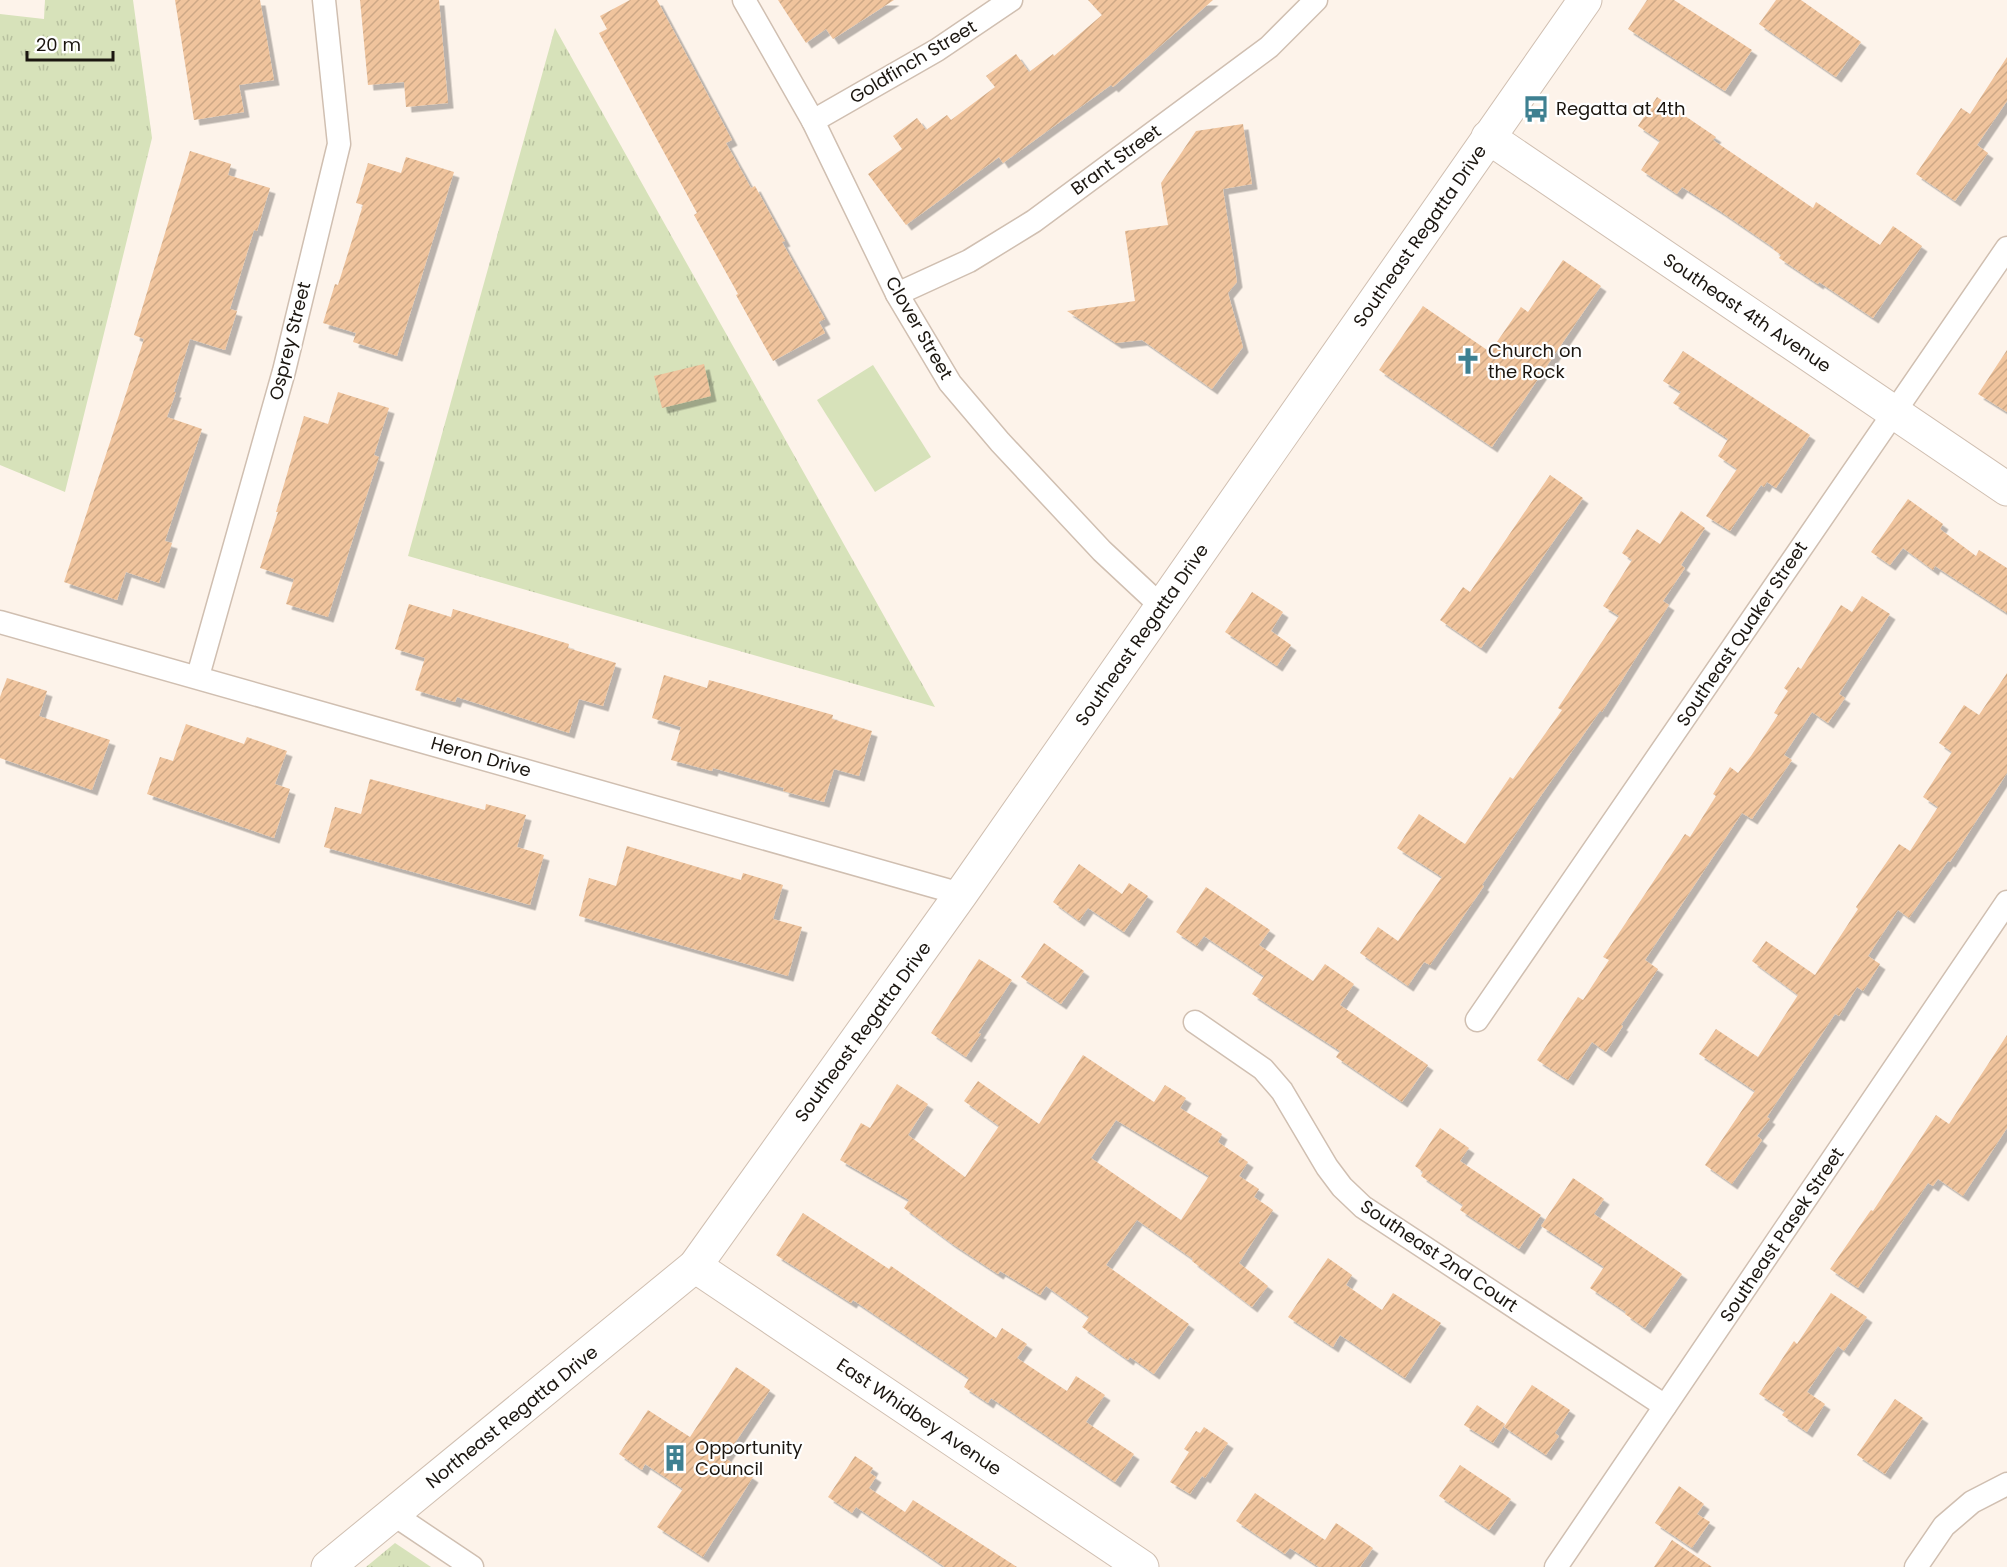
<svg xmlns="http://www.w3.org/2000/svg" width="2007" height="1567" font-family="Poppins,sans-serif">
  <defs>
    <pattern id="park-tufts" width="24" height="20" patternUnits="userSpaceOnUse" patternTransform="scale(1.5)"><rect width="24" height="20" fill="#d7e2ba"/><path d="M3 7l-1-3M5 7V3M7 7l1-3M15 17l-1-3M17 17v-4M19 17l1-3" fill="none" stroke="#b8c19f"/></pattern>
    <pattern id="building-hatch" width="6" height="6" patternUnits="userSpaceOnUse" patternTransform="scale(1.5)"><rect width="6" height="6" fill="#f0c49d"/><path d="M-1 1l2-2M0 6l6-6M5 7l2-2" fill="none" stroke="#cda886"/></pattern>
    <filter id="shadow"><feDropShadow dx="5.5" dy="5.5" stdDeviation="0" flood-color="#0004"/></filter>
  </defs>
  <rect width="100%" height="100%" fill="#fdf3ea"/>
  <!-- green -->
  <polygon fill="#d7e2ba" points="873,365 931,457 875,492 817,400"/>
  <!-- park -->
  <g fill="url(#park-tufts)">
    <polygon points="45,0 133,0 152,138 65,492 0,465 0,14 44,19"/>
    <polygon points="555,28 935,707 408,556"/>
    <polygon points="395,1543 431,1567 366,1567"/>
  </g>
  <!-- building -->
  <g fill="url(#building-hatch)" fill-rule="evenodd" filter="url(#shadow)">
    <polygon points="175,0 260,0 274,80 239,85 244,112 194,120"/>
    <polygon points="360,0 439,0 448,103 406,107 404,82 368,85"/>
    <polygon points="630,0 657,0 732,140 726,143 751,188 755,186 785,241 782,242 825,319 819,322 825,333 773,361 736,295 738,294 694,215 697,213 599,33 607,29 600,16"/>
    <polygon points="778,0 894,0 833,39 826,29 806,43"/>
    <polygon points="1088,0 1213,0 1113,87 1111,85 1003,163 999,157 906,225 868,174 902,149 893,136 917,118 926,130 947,115 951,120 995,87 986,76 1016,54 1029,72 1053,54 1054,56 1102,15"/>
    <polygon points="1647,0 1674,0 1752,50 1725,91 1628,29"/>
    <polygon points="1776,0 1801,0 1861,42 1836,77 1759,24"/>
    <polygon points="2007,57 2007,101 1977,145 1988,153 1955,201 1916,174 1961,108 1970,114"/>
    <polygon points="1657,97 1716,137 1713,140 1813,208 1816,202 1880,245 1893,226 1922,246 1873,318 1819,282 1818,284 1779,258 1781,255 1773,249 1774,248 1720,211 1682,187 1677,194 1641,170 1660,141 1638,126"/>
    <polygon points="1243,124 1252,184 1223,189 1237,282 1228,293 1243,347 1212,389 1142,340 1116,343 1067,311 1135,301 1125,231 1168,225 1161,183 1196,131"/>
    <polygon points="190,151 231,164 228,175 270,188 257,231 254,230 230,309 237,311 225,350 190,339 174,392 176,392 167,417 202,429 165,541 172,543 159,583 126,572 117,600 64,582 144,339 134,335"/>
    <polygon points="406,157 454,172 397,356 353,342 356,333 323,323 335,284 338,285 363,205 356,203 368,163 401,173"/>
    <polygon points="1563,260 1601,286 1492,447 1379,370 1423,306 1490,352 1521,307 1528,312"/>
    <polygon points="2007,350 2007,412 1978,394"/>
    <polygon points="1683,351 1810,435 1776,488 1767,482 1764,487 1761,485 1730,531 1706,516 1737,469 1718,456 1728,439 1673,403 1681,392 1663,381"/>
    <polygon points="704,364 711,396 662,408 654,376"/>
    <polygon points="338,392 389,408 374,455 379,457 328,617 286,604 294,579 260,568 278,512 276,512 304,416 328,424"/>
    <polygon points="1550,475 1583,498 1481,648 1440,620 1463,587 1470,592"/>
    <polygon points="1908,499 1943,524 1940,529 1976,556 1979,550 2007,568 2007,613 1935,566 1933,570 1903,548 1890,565 1871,552"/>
    <polygon points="1681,511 1705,528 1681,565 1685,568 1663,601 1669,605 1602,712 1600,711 1540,797 1482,885 1484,886 1430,965 1424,962 1408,986 1360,953 1378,927 1398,941 1442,877 1397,848 1419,814 1465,844 1510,777 1513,779 1562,710 1558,708 1619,616 1603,606 1632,560 1622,553 1637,529 1660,544"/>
    <polygon points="1252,592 1283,612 1271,631 1291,645 1277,666 1225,632"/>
    <polygon points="1862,596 1890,614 1839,694 1845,698 1828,723 1812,712 1784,755 1792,760 1752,819 1742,813 1645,960 1658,969 1621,1025 1623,1026 1606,1052 1592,1042 1568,1080 1537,1060 1578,997 1583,1000 1609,960 1603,957 1685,834 1690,837 1716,796 1713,794 1730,767 1738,773 1751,756 1778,715 1774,713 1788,691 1784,688 1798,667 1801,669 1841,605 1852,612"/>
    <polygon points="409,604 451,617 453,609 569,644 568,648 616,663 603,706 579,699 569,733 457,697 455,702 415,690 425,658 395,649"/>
    <polygon points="2007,673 2007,773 1950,862 1948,861 1909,918 1898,910 1868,956 1880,964 1863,991 1857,987 1839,1016 1835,1014 1767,1117 1770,1119 1757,1136 1762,1140 1732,1184 1705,1165 1755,1091 1699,1054 1716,1029 1758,1057 1798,995 1752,961 1766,941 1815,975 1858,909 1856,907 1899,844 1910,851 1938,807 1923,797 1952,752 1939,743 1964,705 1979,715"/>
    <polygon points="664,675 707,688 709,680 833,715 832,719 872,731 859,776 834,769 824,802 783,791 784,788 713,768 712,771 671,760 681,727 652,718"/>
    <polygon points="7,678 47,691 39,716 110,740 92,790 0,758 0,697"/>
    <polygon points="186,724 244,744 247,737 287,751 275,784 290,789 274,838 147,794 160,757 173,761"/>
    <polygon points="370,779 485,810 486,804 526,815 517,847 544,855 530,905 324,847 335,807 361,814"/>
    <polygon points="627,846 741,880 743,873 783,885 773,919 802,927 788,976 579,916 589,878 616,886"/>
    <polygon points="1079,864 1122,894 1129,883 1148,896 1124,932 1088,908 1079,921 1053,902"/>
    <polygon points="1206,887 1270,930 1259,945 1313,981 1325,964 1354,984 1340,1005 1428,1065 1402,1102 1336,1057 1340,1051 1252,994 1264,976 1204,936 1197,946 1176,932"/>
    <polygon points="1044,943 1084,971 1061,1004 1021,977"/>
    <polygon points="979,959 1012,980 978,1033 981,1034 966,1057 931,1033"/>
    <polygon points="2007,1035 2007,1128 1963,1196 1938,1179 1933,1186 1928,1183 1858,1288 1830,1269 1871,1210 1873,1211 1936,1115 1949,1124"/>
    <path d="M1083 1055 1154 1102 1165 1085 1186 1098 1180 1108 1222 1134 1218 1142 1248 1162 1239 1176 1259 1189 1254 1197 1273 1210 1239 1263 1268 1286 1252 1307 1192 1261 1193 1259 1137 1220 1106 1265 1189 1324 1154 1374 1130 1357 1128 1360 1082 1327 1089 1317 1046 1286 1040 1295 1000 1271 998 1274 951 1243 904 1208 909 1200 840 1160 861 1123 870 1128 897 1084 928 1104 908 1135 965 1177 999 1126 964 1101 978 1081 1039 1124ZM1116 1120 1209 1176 1181 1220 1091 1158Z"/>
    <polygon points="1440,1128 1469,1148 1460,1161 1541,1215 1519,1249 1460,1210 1463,1205 1421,1176 1423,1172 1415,1166"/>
    <polygon points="1573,1178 1604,1199 1594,1214 1682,1274 1645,1328 1625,1314 1626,1312 1590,1288 1604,1267 1541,1226"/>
    <polygon points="803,1213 889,1269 891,1266 996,1338 1002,1328 1027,1344 1017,1358 1067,1391 1076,1376 1105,1395 1086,1422 1134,1454 1115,1482 991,1398 988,1403 964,1387 969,1378 853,1300 851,1303 776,1255"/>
    <polygon points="1328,1258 1352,1275 1346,1285 1382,1310 1393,1293 1441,1323 1405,1378 1340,1335 1333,1347 1288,1317"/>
    <polygon points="1831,1293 1867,1317 1844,1351 1838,1346 1807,1392 1825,1404 1807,1432 1782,1415 1785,1411 1759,1394 1794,1341 1797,1344"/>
    <polygon points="736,1367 770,1390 725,1458 753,1477 703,1557 657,1527 683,1489 645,1464 642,1470 619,1454 648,1410 690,1437"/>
    <polygon points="1532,1385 1570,1410 1555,1433 1559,1436 1546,1455 1504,1427"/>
    <polygon points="1895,1399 1923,1418 1885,1474 1857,1455"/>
    <polygon points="1477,1405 1505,1424 1493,1443 1464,1425"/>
    <polygon points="1204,1427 1228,1443 1205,1478 1202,1476 1190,1494 1170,1482 1189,1452 1184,1449 1196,1431 1200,1433"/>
    <polygon points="855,1456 873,1468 870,1473 876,1477 869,1488 905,1512 913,1500 1017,1567 945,1567 856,1507 852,1513 828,1497"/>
    <polygon points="1460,1465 1511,1499 1489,1530 1439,1496"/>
    <polygon points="1679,1486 1704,1504 1697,1514 1710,1522 1692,1548 1655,1523"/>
    <polygon points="1255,1493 1325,1540 1336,1523 1373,1548 1360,1567 1319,1567 1290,1548 1285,1554 1236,1521"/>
    <polygon points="1672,1540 1712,1567 1654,1567"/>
  </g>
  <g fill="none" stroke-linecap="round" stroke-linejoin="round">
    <defs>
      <g id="street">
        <polyline points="744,0 813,121 897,294 950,383 1000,442 1102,551 1162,607"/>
        <polyline points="813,121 937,50 1011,0"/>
        <polyline points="897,294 969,261 1034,221 1269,47 1316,0"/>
        <polyline points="0,622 961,894"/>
        <polyline points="198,676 284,371 339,144 324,0"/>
        <polyline points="1477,1020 2007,248"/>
        <polyline points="1195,1022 1263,1069 1282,1091 1327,1167 1342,1187 1363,1207 1665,1406"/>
        <polyline points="393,1514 472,1567"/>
        <polyline points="1556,1567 2007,902"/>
        <polyline points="1916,1567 1944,1526 1972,1502 2007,1484"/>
      </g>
      <g id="secondary">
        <polyline points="1488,137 2007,489"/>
        <polyline points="695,1266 1142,1567"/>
        <polyline points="328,1567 695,1266 961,894 1585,0"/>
      </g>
    </defs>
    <!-- street casing -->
    <use href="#street" stroke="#d0bfb1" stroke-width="25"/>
    <!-- secondary casing -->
    <use href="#secondary" stroke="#d0bfb1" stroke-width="35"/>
    <!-- street -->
    <use href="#street" stroke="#fff" stroke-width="22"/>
    <!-- secondary -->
    <use href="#secondary" stroke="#fff" stroke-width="33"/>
  </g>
  <!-- icons -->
  <defs>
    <symbol id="bus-bare" viewBox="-9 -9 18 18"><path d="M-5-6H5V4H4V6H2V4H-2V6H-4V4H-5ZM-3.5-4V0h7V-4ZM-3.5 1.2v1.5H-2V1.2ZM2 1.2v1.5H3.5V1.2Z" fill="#3e8091" stroke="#fff" stroke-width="2.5" paint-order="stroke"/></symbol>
    <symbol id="church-bare" viewBox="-9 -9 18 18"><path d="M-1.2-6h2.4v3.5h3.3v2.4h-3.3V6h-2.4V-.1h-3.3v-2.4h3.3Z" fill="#3e8091" stroke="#fff" stroke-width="2.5" paint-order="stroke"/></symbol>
    <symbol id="building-bare" viewBox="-9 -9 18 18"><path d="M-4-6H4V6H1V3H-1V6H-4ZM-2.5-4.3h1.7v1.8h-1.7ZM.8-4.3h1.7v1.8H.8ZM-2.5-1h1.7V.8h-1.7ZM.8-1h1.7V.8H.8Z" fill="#3e8091" stroke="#fff" stroke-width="2.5" paint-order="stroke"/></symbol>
  </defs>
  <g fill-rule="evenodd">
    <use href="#bus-bare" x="1517" y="90" width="38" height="38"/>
    <use href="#church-bare" x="1449" y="342" width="38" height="38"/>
    <use href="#building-bare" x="656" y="1439" width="38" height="38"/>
  </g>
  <g text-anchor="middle" stroke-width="4.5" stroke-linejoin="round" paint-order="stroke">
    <!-- street labels -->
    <g font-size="18" fill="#1b1610" stroke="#fff">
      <text transform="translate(913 62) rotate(-31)" y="6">Goldfinch Street</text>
      <text transform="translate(1116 160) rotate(-36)" y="6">Brant Street</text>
      <text transform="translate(1420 236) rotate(-55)" y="6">Southeast Regatta Drive</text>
      <text transform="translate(1747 313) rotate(34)" y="6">Southeast 4th Avenue</text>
      <text transform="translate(919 328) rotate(60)" y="6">Clover Street</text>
      <text transform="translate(290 341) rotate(-76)" y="6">Osprey Street</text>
      <text transform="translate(1742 634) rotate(-56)" y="6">Southeast Quaker Street</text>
      <text transform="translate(1142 635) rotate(-55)" y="6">Southeast Regatta Drive</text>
      <text transform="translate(481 757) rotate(16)" y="6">Heron Drive</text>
      <text transform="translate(863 1032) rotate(-54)" y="6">Southeast Regatta Drive</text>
      <text transform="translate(1782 1235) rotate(-56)" y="6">Southeast Pasek Street</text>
      <text transform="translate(1439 1256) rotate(34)" y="6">Southeast 2nd Court</text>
      <text transform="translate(512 1417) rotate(-39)" y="6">Northeast Regatta Drive</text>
      <text transform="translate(919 1417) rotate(34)" y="6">East Whidbey Avenue</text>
    </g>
    <!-- poi labels -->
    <g font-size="18" fill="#1b1610" stroke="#fff" text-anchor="start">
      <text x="1556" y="115">Regatta at 4th</text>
      <text x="1488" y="357">Church on<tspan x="1488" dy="21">the Rock</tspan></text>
      <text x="695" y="1454">Opportunity<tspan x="695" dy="21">Council</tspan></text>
    </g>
  </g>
  <!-- scale -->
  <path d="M27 51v9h86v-9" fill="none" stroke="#1b1610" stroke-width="3"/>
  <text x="36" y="51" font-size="18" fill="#1b1610" stroke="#ffffff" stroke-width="4.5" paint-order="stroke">20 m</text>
</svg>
